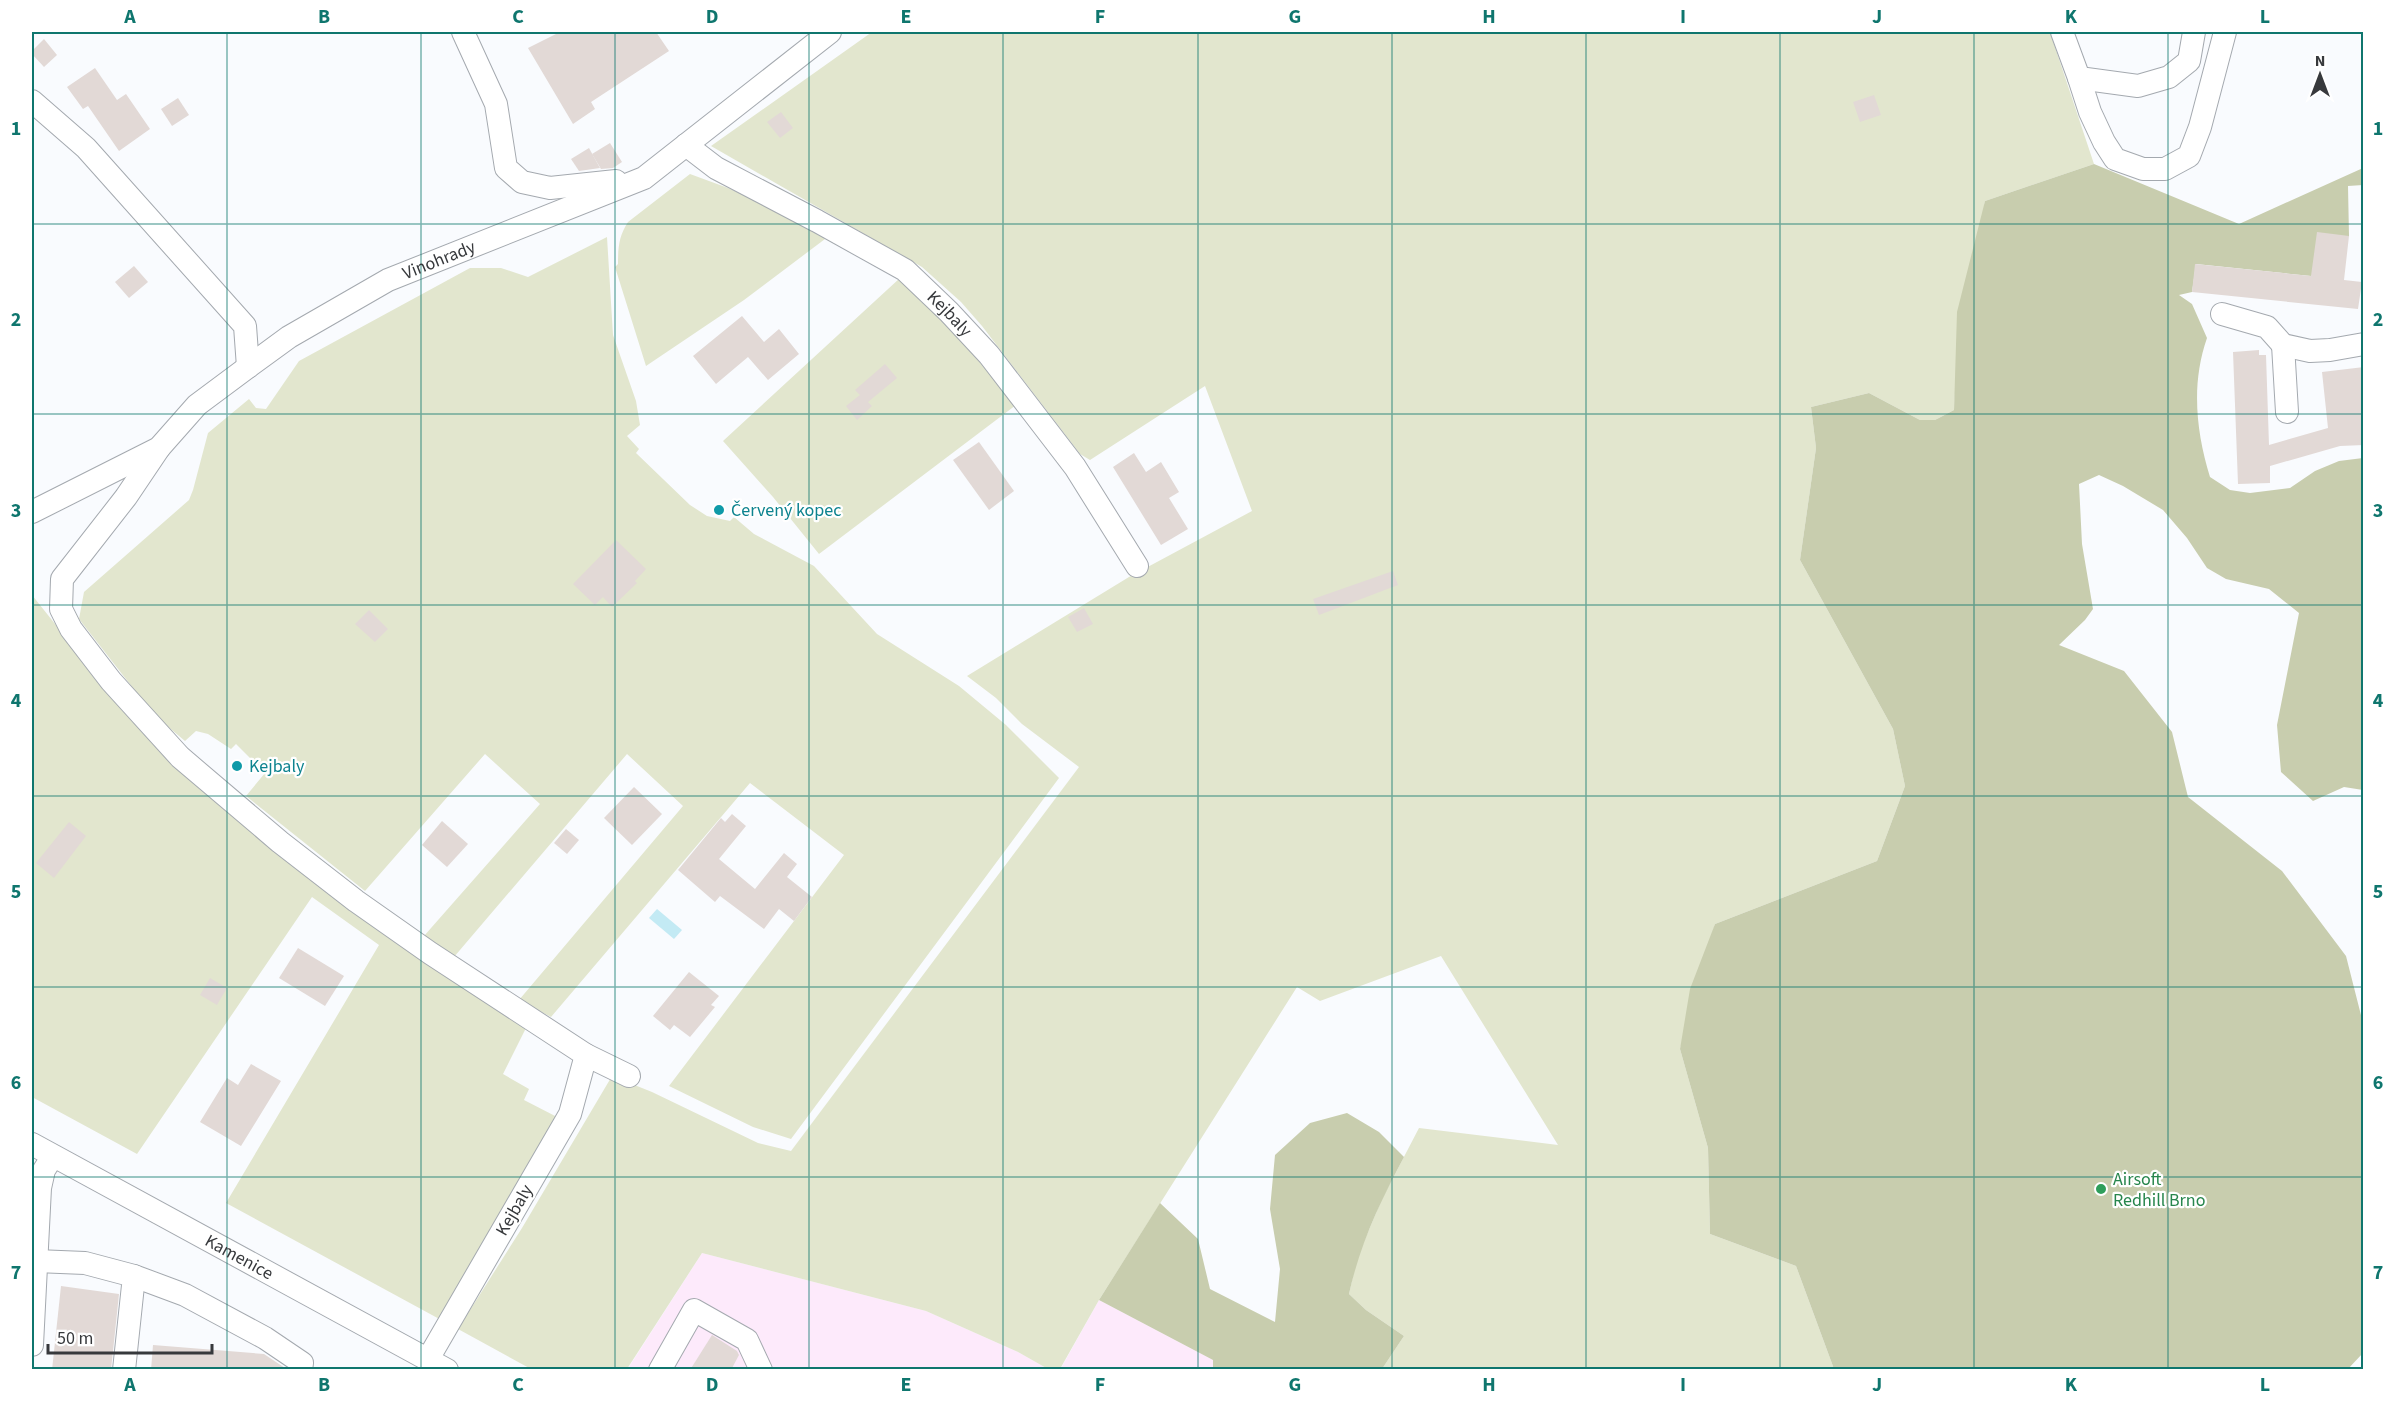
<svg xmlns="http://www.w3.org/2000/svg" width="2395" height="1401" font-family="'Source Sans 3',sans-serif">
  <rect width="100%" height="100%" fill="#f9fbfe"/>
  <!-- industrial -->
  <g fill="#fdeafb">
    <polygon points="702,1253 926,1311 1018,1352 1048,1369 627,1370"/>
    <polygon points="1099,1300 1213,1360 1213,1369 1060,1370"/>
  </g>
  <!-- green -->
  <g fill="#e2e6ce">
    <polygon points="872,32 2050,32 2094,164 1985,201 1956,376 1954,410 1935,420 1920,420 1869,393 1811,407 1816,448 1800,560 1893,729 1905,786 1877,861 1715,924 1680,1049 1708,1148 1710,1234 1796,1266 1834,1369 1382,1369 1404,1336 1366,1310 1349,1294 1357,1258 1382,1199 1419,1128 1558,1145 1441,956 1320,1001 1297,987 1099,1300 1060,1369 1048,1369 1018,1352 926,1311 702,1253 627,1369 531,1369 458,1329 522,1228 612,1076 652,1092 758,1143 791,1151 1079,767 1022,724 996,698 967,676 1129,577 1252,511 1205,386 1090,460 1080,454 982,326 961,302 922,267 711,146"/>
    <path d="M690 174 728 188 829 236 744 300 646 366 615 267 618 264C618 247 619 236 628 222Z"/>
    <polygon points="607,237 613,335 636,401 640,425 627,436 639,449 636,453 690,505 707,516 730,521 734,517 754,534 814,566 877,634 959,686 1006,725 1059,778 791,1139 753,1127 669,1086 844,855 750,783 551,1017 519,1000 683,806 627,754 454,957 424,936 540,804 485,754 365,891 246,796 265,773 236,744 231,749 208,734 196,731 185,741 154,715 79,619 84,592 189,500 193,490 208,433 249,399 256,408 266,409 299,361 470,268 501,268 528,277"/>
    <polygon points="900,278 987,367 1016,405 819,554 773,497 723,441"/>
    <polygon points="32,595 118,703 527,1026 503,1074 529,1089 524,1100 559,1118 443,1321 226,1203 379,945 312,897 137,1154 32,1097"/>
  </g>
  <!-- forest -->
  <g fill="#c8cdae">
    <path d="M2094 164 2239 224 2363 168V185L2348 186 2349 236 2311 276 2196 264 2192 292 2179 295 2192 304 2207 338C2191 384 2196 431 2210 477L2230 490 2250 493 2290 488 2315 471 2339 461 2363 458V790L2344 787 2313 801 2281 772 2277 725 2299 613 2269 589 2226 579 2207 568 2187 538 2163 510 2123 486 2099 475 2079 484 2082 544 2093 609 2085 620 2059 645 2124 671 2172 732 2188 797 2282 871 2346 956 2363 1023V1353L2347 1370 1834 1369 1796 1266 1710 1234 1708 1148 1680 1049 1690 989 1715 924 1877 861 1905 786 1893 729 1800 560 1816 448 1811 407 1869 393 1920 420H1935L1954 410 1957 312 1985 201Z"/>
    <path d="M1347 1113 1379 1132 1404 1157C1380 1202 1360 1244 1349 1294L1366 1310 1404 1336 1382 1369H1213V1360L1099 1300 1160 1203 1198 1239 1210 1289 1275 1322 1280 1269 1270 1209 1275 1155 1310 1123Z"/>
  </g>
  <!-- water -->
  <polygon fill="#c3eaf4" points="657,909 682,930 674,939 649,918"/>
  <!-- building -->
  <g fill="#e2d9d6">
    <polygon points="560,32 656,32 669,51 591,102 595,109 573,124 528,48"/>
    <polygon points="44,39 57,55 44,67 32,54 32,51"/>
    <polygon points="95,68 117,100 126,94 150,129 119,151 88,106 83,109 67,87"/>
    <polygon points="1874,95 1881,115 1860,122 1853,102"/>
    <polygon points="178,98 189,115 172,126 161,109"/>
    <polygon points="781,112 793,128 780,138 767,122"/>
    <polygon points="610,143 622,162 613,168 601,169 592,154"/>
    <polygon points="589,148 600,168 579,171 571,159"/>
    <polygon points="2317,232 2349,236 2344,280 2362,282 2358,309 2192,292 2195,264 2311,276"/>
    <polygon points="134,266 148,282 129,298 115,282"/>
    <polygon points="742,316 764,342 779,329 799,354 768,380 748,357 716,384 693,356"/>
    <polygon points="2259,350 2259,355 2266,355 2269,445 2328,428 2322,372 2364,367 2364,445 2340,446 2270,466 2270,483 2238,484 2233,352"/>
    <polygon points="885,364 897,378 868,402 872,406 857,420 846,406 860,395 855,390"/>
    <polygon points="979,442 1014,491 989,510 953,460"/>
    <polygon points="1134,453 1146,472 1161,462 1179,492 1169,498 1188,529 1161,545 1113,467"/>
    <polygon points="616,540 646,569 635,581 637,583 612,607 603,597 595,605 573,584"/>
    <polygon points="1393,571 1398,585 1319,615 1313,599"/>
    <polygon points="1084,608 1093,624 1077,632 1068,617"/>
    <polygon points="369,610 388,629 375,642 355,624"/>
    <polygon points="634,787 662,814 632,845 604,818"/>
    <polygon points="732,814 746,826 719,859 755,889 784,853 797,864 787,877 812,897 794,921 779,909 764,929 720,896 715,902 678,870 721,818 725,822"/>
    <polygon points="442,821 468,844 447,867 422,845"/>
    <polygon points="69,822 86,836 54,878 36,863"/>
    <polygon points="566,829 579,840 567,854 554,843"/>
    <polygon points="298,948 344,976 325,1006 279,978"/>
    <polygon points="689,972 719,996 711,1005 715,1007 690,1037 674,1025 670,1030 653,1016"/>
    <polygon points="210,978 227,988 217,1005 200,995"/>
    <polygon points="251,1064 281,1081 241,1146 200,1122 227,1078 238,1085"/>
    <polygon points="61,1286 119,1294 111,1370 52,1370"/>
    <polygon points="712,1335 737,1351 739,1355 731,1370 690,1370"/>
    <polygon points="153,1345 264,1354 288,1370 151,1370"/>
  </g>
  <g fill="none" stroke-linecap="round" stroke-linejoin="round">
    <defs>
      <g id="minor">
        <polyline points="463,32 496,104 506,168 522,182 550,188 616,181"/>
        <polyline points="2062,32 2079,78 2138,86 2169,77 2189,61 2194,32"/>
        <polyline points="2079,78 2090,112 2104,142 2115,159 2143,169 2165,169 2189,156 2200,127 2225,32"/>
        <polyline points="32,101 86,148 245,326 248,367"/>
        <path id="s1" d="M686 145 716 168 817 221 905 270 949 312 989 355 1075 467 1137 566"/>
        <polyline points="2222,314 2267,327 2283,345 2310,351 2330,350 2364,344"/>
        <polyline points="2283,345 2287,412"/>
        <polyline points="159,448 126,497 62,579 61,609 71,629 111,681 180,757 280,842 356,901 430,953 586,1055 570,1114 428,1359"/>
        <path id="s2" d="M32 512 159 448 197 405 248 367 289 337 388 280 644 178 830 32"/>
        <polyline points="586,1055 629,1076"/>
        <path id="s3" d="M32 1144 447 1370"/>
        <polyline points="36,1261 85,1263 134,1276 124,1370"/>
        <polyline points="134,1276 185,1295 265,1338 302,1363 301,1370"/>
        <polyline points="32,1345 40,1188 44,1170 53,1156"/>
        <polyline points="660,1370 694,1310 747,1340 761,1370"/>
      </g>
    </defs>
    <!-- minor casing -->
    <use href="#minor" stroke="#a4a9af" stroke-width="24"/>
    <!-- minor -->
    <use href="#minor" stroke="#fff" stroke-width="22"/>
  </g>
  <!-- grid -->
  <path fill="none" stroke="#0f766e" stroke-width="1.5" stroke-opacity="0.55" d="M227 32V1370M421 32V1370M615 32V1370M809 32V1370M1003 32V1370M1198 32V1370M1392 32V1370M1586 32V1370M1780 32V1370M1974 32V1370M2168 32V1370M32 224H2364M32 414H2364M32 605H2364M32 796H2364M32 987H2364M32 1177H2364"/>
  <!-- markers -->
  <g fill="#0f9aa8" stroke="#fff" stroke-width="2">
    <circle cx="719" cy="510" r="6"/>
    <circle cx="237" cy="766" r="6"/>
  </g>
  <circle fill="#2e9e5b" stroke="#fff" stroke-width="2" cx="2101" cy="1189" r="6"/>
  <g text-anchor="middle" stroke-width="4.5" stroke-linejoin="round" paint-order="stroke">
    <!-- street labels -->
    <g font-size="18" fill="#37393c" stroke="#fff">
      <text dy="6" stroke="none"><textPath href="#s2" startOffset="483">Vinohrady</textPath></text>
      <text dy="6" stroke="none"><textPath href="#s1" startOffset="315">Kejbaly</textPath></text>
      <text transform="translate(514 1210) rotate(-60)" y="6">Kejbaly</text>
      <text dy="6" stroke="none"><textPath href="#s3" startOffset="236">Kamenice</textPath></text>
    </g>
    <!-- culture labels -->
    <g font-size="18" fill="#0d838f" stroke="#fff" text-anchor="start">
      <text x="731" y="516">Červený kopec</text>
      <text x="249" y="772">Kejbaly</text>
    </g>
    <!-- leisure labels -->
    <g font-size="18" fill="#27864d" stroke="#fff" text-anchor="start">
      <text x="2113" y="1185">Airsoft<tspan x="2113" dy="21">Redhill Brno</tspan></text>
    </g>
  </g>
  <!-- border -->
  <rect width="2395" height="1401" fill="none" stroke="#ffffff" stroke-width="66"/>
  <!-- north arrow -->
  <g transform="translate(2320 75)" stroke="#ffffff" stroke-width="4.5" paint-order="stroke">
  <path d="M0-4.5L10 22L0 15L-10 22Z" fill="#37393c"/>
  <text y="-9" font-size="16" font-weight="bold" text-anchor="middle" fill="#37393c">N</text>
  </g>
  <!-- scale -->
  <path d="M48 1344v9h164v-9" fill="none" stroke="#37393c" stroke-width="3"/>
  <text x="57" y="1344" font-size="18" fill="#37393c" stroke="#ffffff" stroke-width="4.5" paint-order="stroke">50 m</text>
  <rect x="33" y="33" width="2329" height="1335" fill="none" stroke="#0f766e" stroke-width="2"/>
  <g font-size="20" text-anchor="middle" font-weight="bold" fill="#0f766e">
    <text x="130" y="23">A</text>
    <text x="324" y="23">B</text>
    <text x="518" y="23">C</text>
    <text x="712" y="23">D</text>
    <text x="906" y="23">E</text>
    <text x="1100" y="23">F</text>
    <text x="1295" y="23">G</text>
    <text x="1489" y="23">H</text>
    <text x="1683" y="23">I</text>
    <text x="1877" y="23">J</text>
    <text x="2071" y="23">K</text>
    <text x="2265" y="23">L</text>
    <text x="16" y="135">1</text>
    <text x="2378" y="135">1</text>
    <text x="16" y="326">2</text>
    <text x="2378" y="326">2</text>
    <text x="16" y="517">3</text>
    <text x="2378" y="517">3</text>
    <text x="16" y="707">4</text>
    <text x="2378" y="707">4</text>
    <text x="16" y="898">5</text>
    <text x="2378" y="898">5</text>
    <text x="16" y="1089">6</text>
    <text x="2378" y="1089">6</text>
    <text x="16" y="1279">7</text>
    <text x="2378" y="1279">7</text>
    <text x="130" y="1391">A</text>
    <text x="324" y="1391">B</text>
    <text x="518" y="1391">C</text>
    <text x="712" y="1391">D</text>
    <text x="906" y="1391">E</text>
    <text x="1100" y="1391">F</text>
    <text x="1295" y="1391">G</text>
    <text x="1489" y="1391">H</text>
    <text x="1683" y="1391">I</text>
    <text x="1877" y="1391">J</text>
    <text x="2071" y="1391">K</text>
    <text x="2265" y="1391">L</text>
  </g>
</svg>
